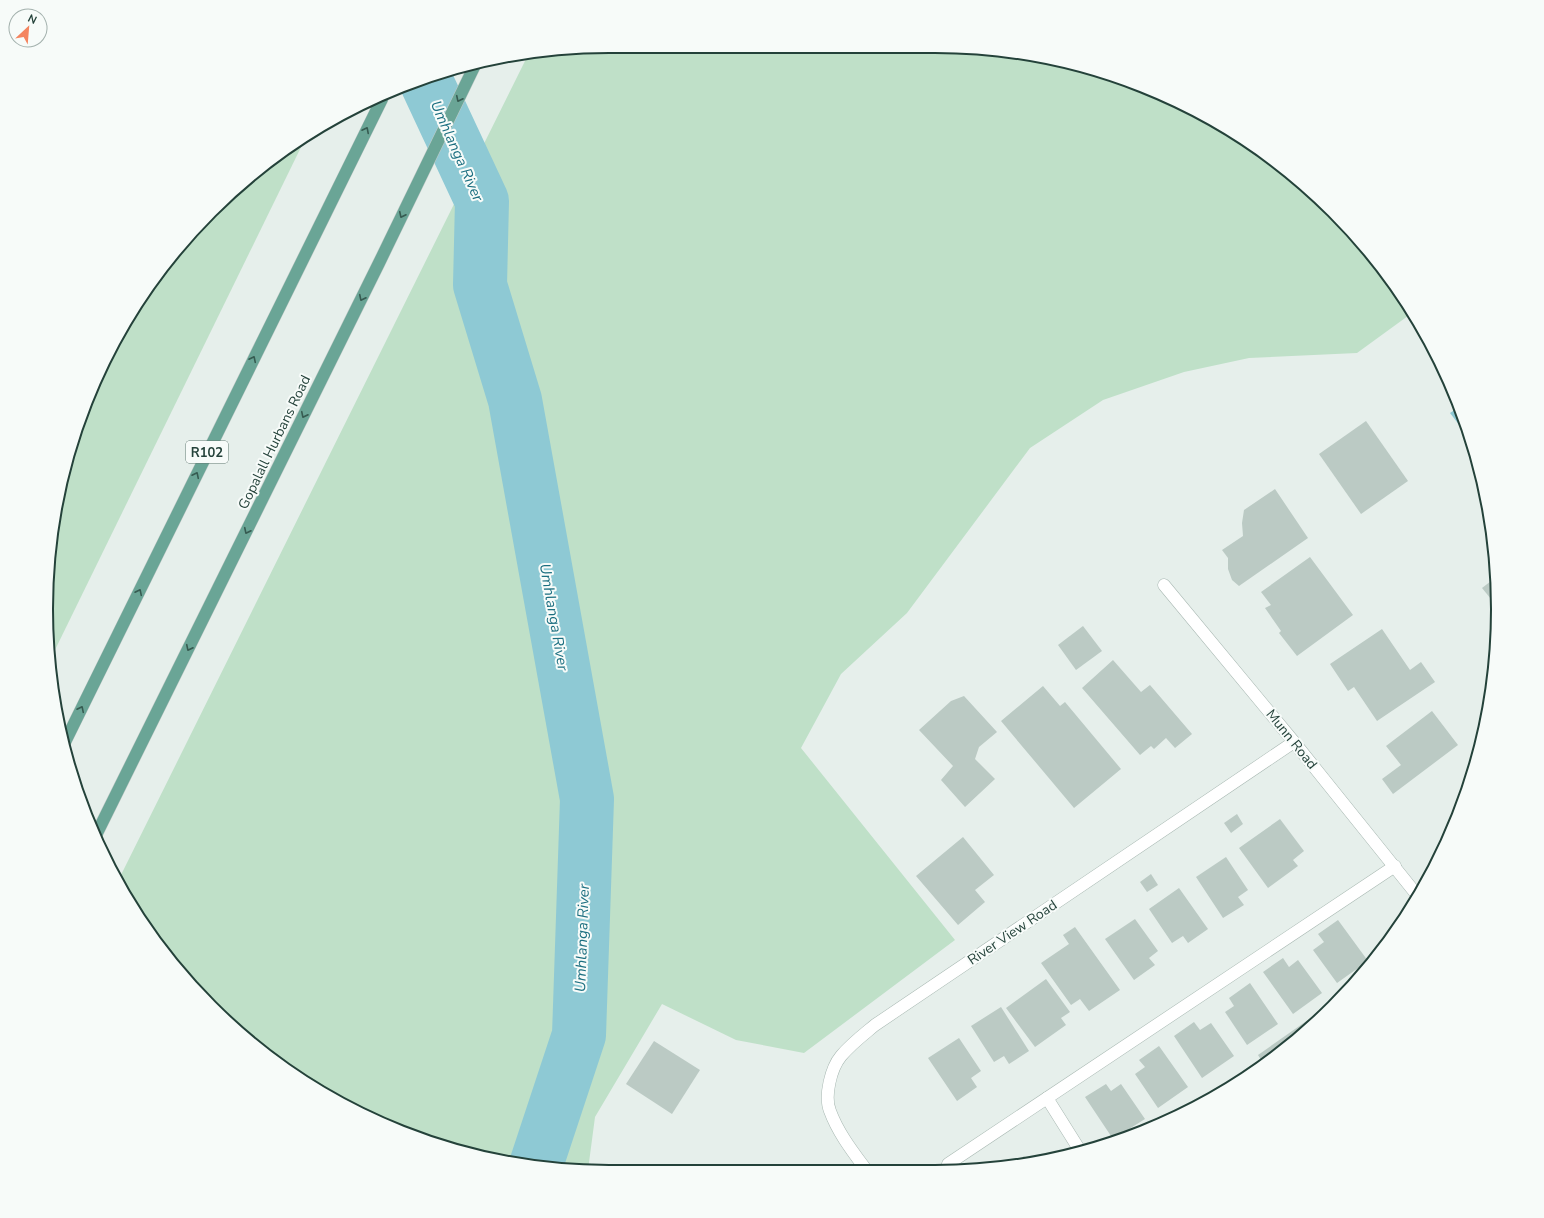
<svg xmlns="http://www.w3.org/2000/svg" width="1544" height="1218" font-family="'Nunito Sans',sans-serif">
  <rect width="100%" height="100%" fill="#e6efeb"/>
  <!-- green -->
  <g fill="#bfe0c8">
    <polygon points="609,46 972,47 1116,76 1216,121 1306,186 1358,238 1412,313 1357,353 1249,358 1184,372 1103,400 1030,448 907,613 841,674 801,748 955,940 804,1053 736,1040 662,1004 595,1117 588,1170 499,1161 393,1129 296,1077 211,1007 122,891 118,881 527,57"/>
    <polygon points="305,139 52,656 46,609 65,464 121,328 211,211"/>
  </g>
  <!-- water -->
  <polygon fill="#8ec9d4" points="1459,407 1466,422 1460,426 1450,413"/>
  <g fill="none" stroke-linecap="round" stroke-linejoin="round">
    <!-- river -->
    <polyline stroke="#8ec9d4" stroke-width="54" points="426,81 482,201 480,285 515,400 587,799 579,1035 536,1165"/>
  </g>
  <!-- building -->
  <g fill="#bbcac4">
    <polygon points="1366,421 1408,481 1361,514 1319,454"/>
    <polygon points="1275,489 1308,538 1239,586 1232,580 1228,569 1228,558 1222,550 1243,536 1242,523 1244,510"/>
    <polygon points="1310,557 1353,615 1297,656 1279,633 1281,631 1265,608 1271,605 1261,592"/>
    <polygon points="1495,578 1495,604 1482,588"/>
    <polygon points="1083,626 1102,651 1076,670 1058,645"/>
    <polygon points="1382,629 1410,670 1421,662 1435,682 1377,721 1354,687 1348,691 1330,664"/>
    <polygon points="1113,660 1141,692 1150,685 1192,734 1175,748 1166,738 1154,749 1151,746 1140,755 1082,688"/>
    <polygon points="1043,686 1060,706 1065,702 1121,769 1074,808 1001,721"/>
    <polygon points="964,696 997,732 979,747 975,759 995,779 965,807 941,780 953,766 919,730 951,701"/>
    <polygon points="1432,711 1458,745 1393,794 1382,779 1401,765 1386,746"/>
    <polygon points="1237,814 1243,824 1231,833 1224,823"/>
    <polygon points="1280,819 1304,851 1293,860 1298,866 1268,888 1239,848"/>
    <polygon points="963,837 994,875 975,890 985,902 958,925 916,876"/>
    <polygon points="1226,857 1248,890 1238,897 1244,905 1223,918 1196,877"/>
    <polygon points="1151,874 1158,885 1147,892 1140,882"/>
    <polygon points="1179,888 1208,929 1188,943 1183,936 1172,943 1149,909"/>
    <polygon points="1135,919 1158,951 1149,958 1155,965 1134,980 1105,939"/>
    <polygon points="1338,920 1368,961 1337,983 1313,950 1324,942 1318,934"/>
    <polygon points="1075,927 1120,990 1089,1011 1080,999 1071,1005 1041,963 1069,944 1063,935"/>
    <polygon points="1283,958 1289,967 1298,960 1322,993 1293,1014 1263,972"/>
    <polygon points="1046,979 1070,1012 1061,1018 1066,1025 1035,1047 1006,1008"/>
    <polygon points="1250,983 1278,1024 1247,1045 1225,1012 1234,1006 1229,998"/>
    <polygon points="1001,1007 1029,1051 1009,1064 1004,1056 994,1062 971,1026"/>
    <polygon points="1315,1015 1319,1019 1306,1032 1263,1063 1258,1055"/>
    <polygon points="1194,1022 1200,1030 1211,1023 1234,1056 1202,1078 1174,1036"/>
    <polygon points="959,1038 981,1071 971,1078 977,1087 957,1101 928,1058"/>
    <polygon points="654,1041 700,1070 672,1114 626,1084"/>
    <polygon points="1159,1046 1188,1087 1158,1108 1135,1074 1145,1067 1139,1060"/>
    <polygon points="1106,1084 1111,1091 1121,1084 1145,1119 1113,1139 1085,1097"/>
    <polygon points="1024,1156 1027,1160 1018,1162"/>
  </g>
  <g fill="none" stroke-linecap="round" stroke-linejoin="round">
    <defs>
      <g id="street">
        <polyline points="1164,585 1294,742 1417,895"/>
        <polyline points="1047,1098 1079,1149"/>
        <polyline points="948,1164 1395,866"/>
        <path d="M867 1171C853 1152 838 1133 830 1111 824 1096 831 1068 841 1056 851 1044 863 1035 875 1025L1294 742"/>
      </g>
      <g id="primary">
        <polyline points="64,744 382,99"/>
        <polyline points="97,833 379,263 476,63"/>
      </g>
    </defs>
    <!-- street casing -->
    <use href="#street" stroke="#a8b8b2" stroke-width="13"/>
    <!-- primary casing -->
    <use href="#primary" stroke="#c2cac8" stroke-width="13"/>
    <!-- street -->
    <use href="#street" stroke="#fff" stroke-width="12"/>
    <!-- primary -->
    <use href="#primary" stroke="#6aa596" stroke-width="12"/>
  </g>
  <!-- one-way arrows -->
  <defs><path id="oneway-chevron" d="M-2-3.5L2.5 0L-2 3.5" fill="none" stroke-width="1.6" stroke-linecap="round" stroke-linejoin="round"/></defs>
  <g stroke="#365b51">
    <use href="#oneway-chevron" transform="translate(459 99) rotate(116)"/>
    <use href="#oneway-chevron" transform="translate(366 130) rotate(-63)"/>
    <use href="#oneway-chevron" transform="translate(402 215) rotate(116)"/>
    <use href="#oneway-chevron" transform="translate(362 298) rotate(116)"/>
    <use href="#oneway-chevron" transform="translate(253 359) rotate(-64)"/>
    <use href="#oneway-chevron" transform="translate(304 415) rotate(116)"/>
    <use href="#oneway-chevron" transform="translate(196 475) rotate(-64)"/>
    <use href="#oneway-chevron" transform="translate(247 531) rotate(116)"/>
    <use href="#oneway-chevron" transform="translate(139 592) rotate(-64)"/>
    <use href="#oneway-chevron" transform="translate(189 648) rotate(116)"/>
    <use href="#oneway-chevron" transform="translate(81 709) rotate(-64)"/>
  </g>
  <g text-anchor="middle" stroke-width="4" stroke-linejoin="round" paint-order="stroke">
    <!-- shield labels -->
    <rect fill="#f7fbf9" stroke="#637a73" stroke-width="1" x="186" y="441" width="42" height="22" rx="3"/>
    <g font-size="13" font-weight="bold" fill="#24423a">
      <text x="207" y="457">R102</text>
    </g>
    <!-- street labels -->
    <g font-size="14" fill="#24423a" stroke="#f7fbf9">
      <text transform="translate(274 442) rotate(-64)" y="5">Gopalall Hurbans Road</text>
      <text transform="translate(1292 739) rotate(51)" y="5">Munn Road</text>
      <text transform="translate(1012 932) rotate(-34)" y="5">River View Road</text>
    </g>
    <!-- water labels -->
    <g font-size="15" font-style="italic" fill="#1c6f80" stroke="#f7fbf9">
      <text transform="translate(457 151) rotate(66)" y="5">Umhlanga River</text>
      <text transform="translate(554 617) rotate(80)" y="5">Umhlanga River</text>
      <text transform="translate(582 938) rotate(-88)" y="5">Umhlanga River</text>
    </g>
  </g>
  <!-- crop -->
  <path d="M0 0H1544V1218H0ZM609 53H935A556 556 0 0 1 1491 609V609A556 556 0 0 1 935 1165H609A556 556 0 0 1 53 609V609A556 556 0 0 1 609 53Z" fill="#f7fbf9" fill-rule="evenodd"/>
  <path fill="none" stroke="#24423a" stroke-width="2" d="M609 53H935A556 556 0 0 1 1491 609V609A556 556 0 0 1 935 1165H609A556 556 0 0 1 53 609V609A556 556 0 0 1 609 53Z"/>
  <!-- north arrow -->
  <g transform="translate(28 28) rotate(26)"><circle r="19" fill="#f7fbf9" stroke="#a3b1ad"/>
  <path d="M0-3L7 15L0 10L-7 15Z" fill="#f4845f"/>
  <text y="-6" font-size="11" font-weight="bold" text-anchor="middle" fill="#24423a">N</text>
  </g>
</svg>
